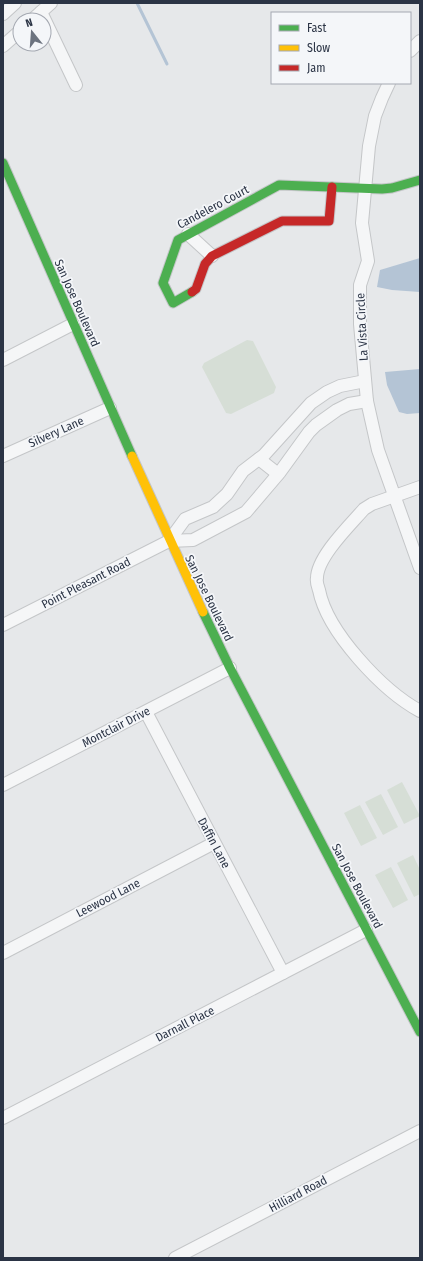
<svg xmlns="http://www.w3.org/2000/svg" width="423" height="1261" font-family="'Fira Sans Condensed',sans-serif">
  <rect width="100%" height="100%" fill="#e6e8ea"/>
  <!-- green -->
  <g fill="#d6ded6">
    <polygon points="247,340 253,341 276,387 274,393 231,414 226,413 202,367 204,363"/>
    <polygon points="402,782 420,816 404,824 387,790"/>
    <polygon points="381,794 398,827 383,835 365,802"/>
    <polygon points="360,805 377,838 361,846 344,813"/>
    <polygon points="413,855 420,870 420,894 414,897 397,863"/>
    <polygon points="391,867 408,900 393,908 375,875"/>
  </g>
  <!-- water -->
  <g fill="#b4c4d5">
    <polygon points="420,258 420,292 392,290 377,287 380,270"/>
    <polygon points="420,369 420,413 407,414 399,412 387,385 385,372"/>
  </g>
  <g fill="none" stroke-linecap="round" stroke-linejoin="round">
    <!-- stream -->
    <polyline stroke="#b4c4d5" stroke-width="3" points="137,3 167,64"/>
    <defs>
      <g id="street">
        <polyline points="41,12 76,85"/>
        <polyline points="3,14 15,3"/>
        <polyline points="32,20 51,3"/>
        <polyline points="3,46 20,31"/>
        <polyline points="410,51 420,41"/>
        <polyline points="389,83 382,98 375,116 369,146 362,223 368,261 360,285 360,324 367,401 378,450 420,568"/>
        <polyline points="188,234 212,256"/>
        <polyline points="3,360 73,324"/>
        <polyline points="3,456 110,408"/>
        <polyline points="259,459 278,474"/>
        <path d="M420 487 372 504 364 509C350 525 317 557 317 578 316 582 318 587 319 590 327 632 383 691 420 711"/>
        <polyline points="169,541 185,519 213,507 227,494 243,471 264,455 311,403 327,392 340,386 365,381"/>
        <polyline points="3,625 169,541 193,540 246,512 280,472 309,432 316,425 337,410 349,404 367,401"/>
        <polyline points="146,712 283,973"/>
        <polyline points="3,785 230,668"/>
        <polyline points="3,953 214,843"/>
        <polyline points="3,1118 366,930"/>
        <polyline points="175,1258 420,1131"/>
      </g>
      <g id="fast">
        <polyline points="3,163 132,456"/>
        <polyline points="192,292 173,303 163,283 178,240 279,185 382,189 392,188 420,180"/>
        <polyline points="203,612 230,668 420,1032"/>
      </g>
      <polyline id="slow" points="132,456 203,612"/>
      <polyline id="jam" points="192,292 196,289 205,264 212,256 282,221 329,221 332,187"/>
    </defs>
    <!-- street casing -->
    <use href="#street" stroke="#c4c6c8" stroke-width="14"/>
    <!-- fast casing -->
    <use href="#fast" stroke="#c4c6c8" stroke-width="11"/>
    <!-- slow casing -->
    <use href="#slow" stroke="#c4c6c8" stroke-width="11"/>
    <!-- jam casing -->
    <use href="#jam" stroke="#c4c6c8" stroke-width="11"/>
    <!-- street -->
    <use href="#street" stroke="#f5f6f7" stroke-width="12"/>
    <!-- fast -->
    <use href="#fast" stroke="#4caf50" stroke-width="9"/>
    <!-- slow -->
    <use href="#slow" stroke="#ffc107" stroke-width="9"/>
    <!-- jam -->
    <use href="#jam" stroke="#c62828" stroke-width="9"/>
  </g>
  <g text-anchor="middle" stroke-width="3.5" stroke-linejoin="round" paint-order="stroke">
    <!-- street labels -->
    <g font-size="12" fill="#2b3445" stroke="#f4f6f9">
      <text transform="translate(213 207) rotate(-28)" y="4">Candelero Court</text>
      <text transform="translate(77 303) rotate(66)" y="4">San Jose Boulevard</text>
      <text transform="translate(362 327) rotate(-93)" y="4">La Vista Circle</text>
      <text transform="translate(56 432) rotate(-24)" y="4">Silvery Lane</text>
      <text transform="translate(86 583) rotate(-27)" y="4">Point Pleasant Road</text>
      <text transform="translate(209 598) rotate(64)" y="4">San Jose Boulevard</text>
      <text transform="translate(116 727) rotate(-27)" y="4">Montclair Drive</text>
      <text transform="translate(214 843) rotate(62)" y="4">Daffin Lane</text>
      <text transform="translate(357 886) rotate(62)" y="4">San Jose Boulevard</text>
      <text transform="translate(108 898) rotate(-27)" y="4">Leewood Lane</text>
      <text transform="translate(185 1024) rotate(-27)" y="4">Darnall Place</text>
      <text transform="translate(298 1194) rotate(-28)" y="4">Hilliard Road</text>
    </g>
  </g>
  <!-- border -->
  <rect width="423" height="1261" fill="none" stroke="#2b3445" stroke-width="8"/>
  <!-- legend -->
  <rect x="271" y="12" width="140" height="72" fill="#f4f6f9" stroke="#a4a8b1"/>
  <rect x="279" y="25" width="20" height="6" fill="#4caf50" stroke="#a4a8b1"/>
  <text x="307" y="32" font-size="12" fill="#2b3445">Fast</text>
  <rect x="279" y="45" width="20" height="6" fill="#ffc107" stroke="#a4a8b1"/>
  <text x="307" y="52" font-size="12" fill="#2b3445">Slow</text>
  <rect x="279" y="65" width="20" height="6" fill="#c62828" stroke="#a4a8b1"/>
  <text x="307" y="72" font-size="12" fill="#2b3445">Jam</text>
  <!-- north arrow -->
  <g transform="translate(32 32) rotate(343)"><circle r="19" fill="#f4f6f9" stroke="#a4a8b1"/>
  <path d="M0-3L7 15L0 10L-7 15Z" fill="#6c737f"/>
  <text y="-6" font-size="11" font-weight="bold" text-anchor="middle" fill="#2b3445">N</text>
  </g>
</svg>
